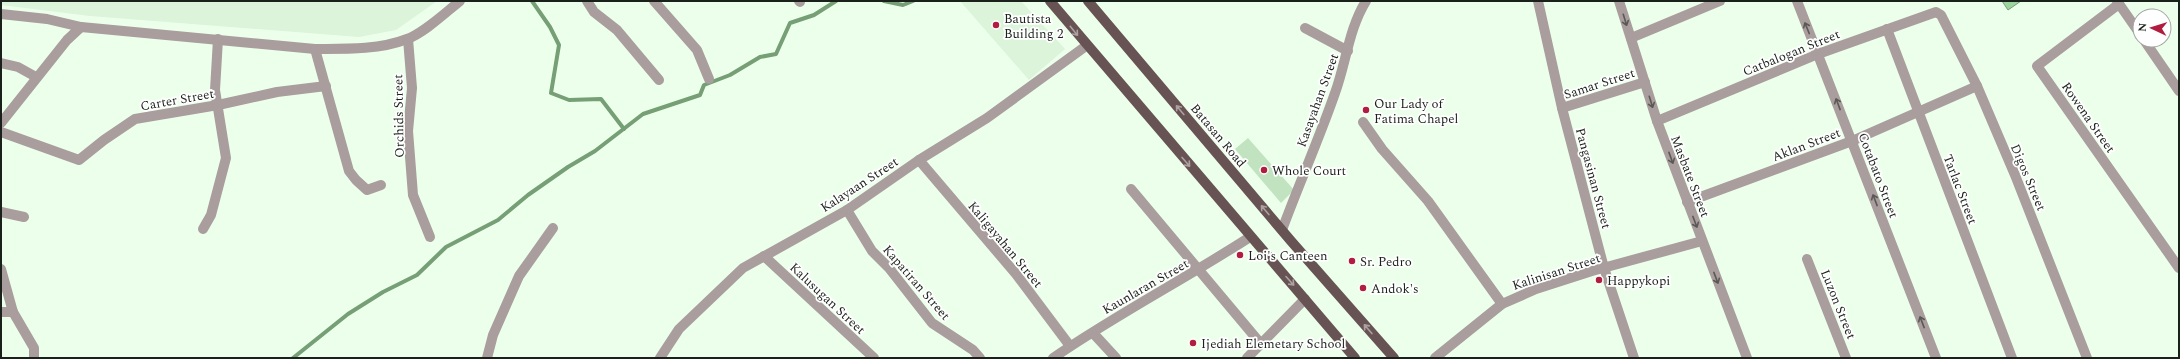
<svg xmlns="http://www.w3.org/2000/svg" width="2180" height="359" font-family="Spectral,serif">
  <rect width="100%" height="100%" fill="#ecffeb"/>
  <!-- built -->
  <g fill="#dbf4da">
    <polygon points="1,1 437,1 396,30 359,37 90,16 1,5"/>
    <polygon points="960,1 1021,1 1065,49 1029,80"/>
  </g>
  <!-- pitch -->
  <polygon fill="#c1e3c0" points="1248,138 1294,190 1281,203 1235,149"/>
  <!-- water -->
  <polygon fill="#9ed59e" stroke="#769f76" points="2002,1 2021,1 2008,10"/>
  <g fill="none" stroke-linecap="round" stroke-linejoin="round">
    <!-- stream -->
    <g stroke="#769f76" stroke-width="4">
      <polyline points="532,1 550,27 559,45 551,93 569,100 601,99 624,129"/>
      <polyline points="884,1 903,5 913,1"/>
      <polyline points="293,358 348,314 383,292 417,275 446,247 498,220 528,195 568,167 595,151 643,114 700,95 704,85 730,75 760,57 776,54 790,23 814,15 836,1"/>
    </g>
    <!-- street -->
    <g stroke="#a99d9d" stroke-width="10">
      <polyline points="587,1 594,12 617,30 659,80"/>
      <polyline points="654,1 697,50 709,79"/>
      <polyline points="799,1 800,2"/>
      <polyline points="1538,1 1562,108 1604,268 1634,358"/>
      <polyline points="1619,1 1657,121 1747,358"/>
      <polyline points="1797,1 1936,358"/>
      <polyline points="2117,1 2140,34"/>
      <polyline points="2119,4 2037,66 2179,268"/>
      <path d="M1 14 47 19 81 27 315 49C345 49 379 50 407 39 424 33 446 12 460 1"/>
      <polyline points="1305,28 1348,51"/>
      <polyline points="1887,29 2012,358"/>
      <polyline points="1631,38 1720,1"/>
      <polyline points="408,39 412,88 408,131 413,195 430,237"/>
      <polyline points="2144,40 2179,91"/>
      <polyline points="315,49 349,171 356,180 367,190 381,185"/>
      <polyline points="1,63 18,67 36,77"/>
      <polyline points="1562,108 1645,82"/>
      <polyline points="1657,121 1818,54 1936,12 1941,15 1977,86 2015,175 2087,358"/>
      <polyline points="1363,122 1382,149 1428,201 1502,304"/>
      <polyline points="1,123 67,40 81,27"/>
      <polyline points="1,132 79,160 104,140 135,119 218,105 277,92 326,86"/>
      <polyline points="919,160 1016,274 1070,346"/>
      <polyline points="1131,189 1261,344"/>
      <polyline points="1687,202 1852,141 1977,86"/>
      <polyline points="847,210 872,251 889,268 932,323 973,350 980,358"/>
      <polyline points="1,212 24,217"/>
      <polyline points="203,229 211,215 226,158 215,90 218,39"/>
      <path d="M1282 230C1299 184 1319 139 1335 93 1346 63 1349 28 1366 1"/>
      <polyline points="764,256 874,358"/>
      <polyline points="1807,259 1846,358"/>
      <polyline points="1,269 13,312 34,348 34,358"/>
      <polyline points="1,312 13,312"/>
      <polyline points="1093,333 1116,358"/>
      <polyline points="487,358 493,335 519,276 553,228"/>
      <polyline points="660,358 679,329 743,268 847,210 919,160 987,118 1086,46"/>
      <path d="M1053 358C1117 314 1185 279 1250 237"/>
      <polyline points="1247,358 1305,299"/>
      <polyline points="1435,358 1502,304 1536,289 1592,271 1702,241"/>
    </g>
    <!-- primary -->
    <g stroke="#685354" stroke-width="10">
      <polyline points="1050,1 1355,358"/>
      <polyline points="1088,1 1291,241 1394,358"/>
    </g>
  </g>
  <!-- one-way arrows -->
  <defs><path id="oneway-shaft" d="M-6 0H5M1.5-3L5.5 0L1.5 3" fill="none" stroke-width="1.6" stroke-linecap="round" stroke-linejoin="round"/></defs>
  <g stroke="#5a5955">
    <use href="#oneway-shaft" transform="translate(1625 20) rotate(73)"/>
    <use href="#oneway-shaft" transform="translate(1807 28) rotate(-112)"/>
    <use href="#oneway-shaft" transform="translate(1651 102) rotate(73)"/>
    <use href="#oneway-shaft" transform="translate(1838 104) rotate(-111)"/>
    <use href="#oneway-shaft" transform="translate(1671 158) rotate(70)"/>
    <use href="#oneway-shaft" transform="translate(1875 200) rotate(-111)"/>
    <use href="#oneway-shaft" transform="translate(1695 222) rotate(69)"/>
    <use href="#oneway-shaft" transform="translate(1716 278) rotate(69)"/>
    <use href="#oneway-shaft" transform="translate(1922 322) rotate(-111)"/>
  </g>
  <g stroke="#aca0a1">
    <use href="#oneway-shaft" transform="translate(1074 31) rotate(51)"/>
    <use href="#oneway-shaft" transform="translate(1180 110) rotate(-130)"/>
    <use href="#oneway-shaft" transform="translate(1186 162) rotate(49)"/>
    <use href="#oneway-shaft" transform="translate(1265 210) rotate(-130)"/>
    <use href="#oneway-shaft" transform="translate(1290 281) rotate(48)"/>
    <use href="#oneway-shaft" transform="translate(1368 329) rotate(-131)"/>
  </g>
  <!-- markers -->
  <g fill="#b11d3e" stroke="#fff" stroke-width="1.5">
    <circle cx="996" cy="25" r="4"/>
    <circle cx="1366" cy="110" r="4"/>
    <circle cx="1264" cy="170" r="4"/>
    <circle cx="1240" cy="255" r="4"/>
    <circle cx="1352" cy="261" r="4"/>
    <circle cx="1599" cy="280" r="4"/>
    <circle cx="1363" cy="288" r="4"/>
    <circle cx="1193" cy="343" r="4"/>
  </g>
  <g text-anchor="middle" stroke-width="3.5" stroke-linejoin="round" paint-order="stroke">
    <!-- poi labels -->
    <g font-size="13" fill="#1a211a" stroke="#fff" text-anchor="start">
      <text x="1004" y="23">Bautista<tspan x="1004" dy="15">Building 2</tspan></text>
      <text x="1374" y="108">Our Lady of<tspan x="1374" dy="15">Fatima Chapel</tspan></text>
      <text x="1272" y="175">Whole Court</text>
      <text x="1248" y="260">Loi's Canteen</text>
      <text x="1360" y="266">Sr. Pedro</text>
      <text x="1607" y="285">Happykopi</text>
      <text x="1371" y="293">Andok's</text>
      <text x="1201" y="348">Ijediah Elemetary School</text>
    </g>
    <!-- street labels -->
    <g font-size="13" fill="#1a211a" stroke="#fff">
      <text transform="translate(1791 52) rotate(-22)" y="5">Catbalogan Street</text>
      <text transform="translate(1599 83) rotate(-18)" y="5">Samar Street</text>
      <text transform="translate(177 99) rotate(-10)" y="5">Carter Street</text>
      <text transform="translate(1317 100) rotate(-70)" y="5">Kasayahan Street</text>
      <text transform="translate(398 116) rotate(-91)" y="5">Orchids Street</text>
      <text transform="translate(2089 117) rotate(55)" y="5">Rowena Street</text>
      <text transform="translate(1219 135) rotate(50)" y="5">Batasan Road</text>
      <text transform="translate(1806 144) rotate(-21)" y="5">Aklan Street</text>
      <text transform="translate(1879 175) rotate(69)" y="5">Cotabato Street</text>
      <text transform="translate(1691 176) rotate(69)" y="5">Masbate Street</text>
      <text transform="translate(2029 177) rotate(67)" y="5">Digos Street</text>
      <text transform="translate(1594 178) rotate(75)" y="5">Pangasinan Street</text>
      <text transform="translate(859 184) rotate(-33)" y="5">Kalayaan Street</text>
      <text transform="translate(1961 189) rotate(69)" y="5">Tarlac Street</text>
      <text transform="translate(1006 244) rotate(50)" y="5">Kaligayahan Street</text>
      <text transform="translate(1556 271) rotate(-18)" y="5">Kalinisan Street</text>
      <text transform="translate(917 282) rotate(49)" y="5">Kapatiran Street</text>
      <text transform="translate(1145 286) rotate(-30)" y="5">Kaunlaran Street</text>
      <text transform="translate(828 298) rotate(43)" y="5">Kalusugan Street</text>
      <text transform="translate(1839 304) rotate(68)" y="5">Luzon Street</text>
    </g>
  </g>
  <!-- border -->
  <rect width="2180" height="359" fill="none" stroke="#1a211a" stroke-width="4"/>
  <!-- north arrow -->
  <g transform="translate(2152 28) rotate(274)"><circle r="19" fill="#ffffff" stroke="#a3a6a3"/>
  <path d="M0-3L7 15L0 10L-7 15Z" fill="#b11d3e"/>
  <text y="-6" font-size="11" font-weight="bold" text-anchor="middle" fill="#1a211a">N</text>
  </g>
</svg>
